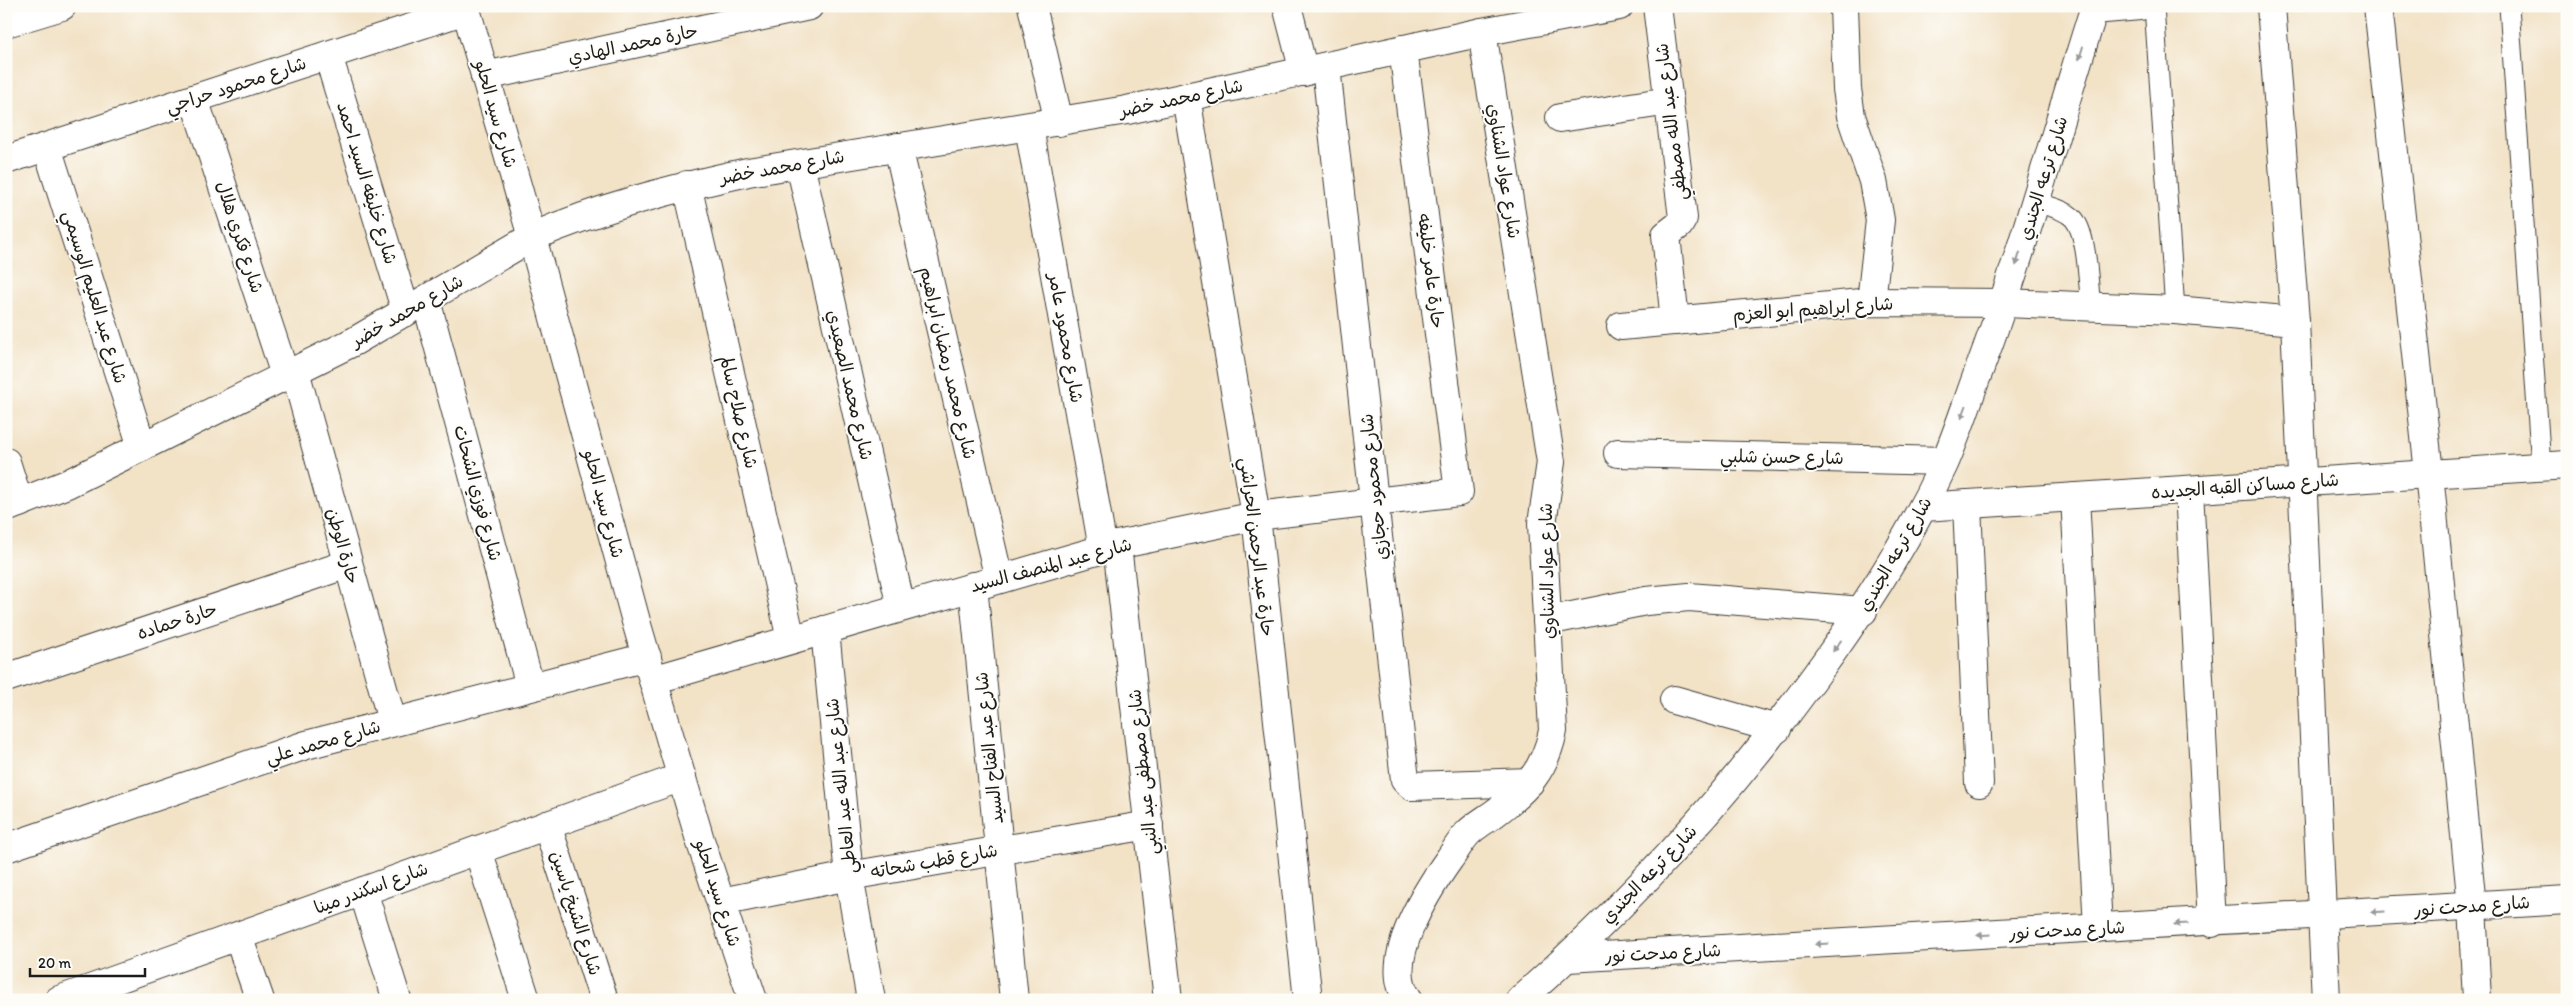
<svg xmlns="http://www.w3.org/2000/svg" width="2573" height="1006" font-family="Itim,'Playpen Sans Arabic',sans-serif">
  <rect width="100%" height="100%" fill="#fdfcf7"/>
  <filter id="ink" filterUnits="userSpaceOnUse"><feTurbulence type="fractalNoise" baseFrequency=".02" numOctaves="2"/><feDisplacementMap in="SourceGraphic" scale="10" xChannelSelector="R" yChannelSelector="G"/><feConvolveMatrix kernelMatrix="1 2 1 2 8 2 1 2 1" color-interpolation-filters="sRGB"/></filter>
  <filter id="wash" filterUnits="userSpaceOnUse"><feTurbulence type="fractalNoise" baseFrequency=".0096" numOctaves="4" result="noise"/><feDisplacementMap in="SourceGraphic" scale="20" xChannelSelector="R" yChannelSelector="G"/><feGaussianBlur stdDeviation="1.12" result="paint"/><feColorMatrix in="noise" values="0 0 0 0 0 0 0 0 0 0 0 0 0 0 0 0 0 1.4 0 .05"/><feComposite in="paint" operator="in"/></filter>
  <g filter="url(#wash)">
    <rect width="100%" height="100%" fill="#f2e2c6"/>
  </g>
  <g filter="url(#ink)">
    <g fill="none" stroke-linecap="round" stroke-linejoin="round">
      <defs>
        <g id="service">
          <polyline points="2154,6 2175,310"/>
          <polyline points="2509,6 2541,467"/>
          <path d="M2035 203C2048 206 2065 209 2074 219 2088 236 2088 285 2091 307"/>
        </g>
        <g id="minor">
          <polyline points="465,6 532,237 637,625 700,840 753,1000"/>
          <polyline points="1032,6 1059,122"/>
          <polyline points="1287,6 1304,72"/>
          <polyline points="1657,6 1683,218 1679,225 1666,235 1675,321"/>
          <polyline points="1844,6 1847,89 1851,116 1873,181 1880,220 1871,302"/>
          <polyline points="2271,6 2295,321 2326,1000"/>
          <polyline points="2378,6 2429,473 2472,906 2477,1000"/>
          <polyline points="2093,10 2140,6"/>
          <polyline points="6,23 62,6"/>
          <polyline points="328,55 406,312"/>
          <polyline points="1326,67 1405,780 1412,786 1530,782"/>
          <polyline points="485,76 809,6"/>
          <polyline points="1186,97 1256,516 1308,1000"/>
          <polyline points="194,99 285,375"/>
          <polyline points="1560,118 1669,101"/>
          <polyline points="1029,127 1103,549"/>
          <polyline points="47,147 142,447"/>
          <polyline points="898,147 999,579"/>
          <polyline points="6,160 466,10"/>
          <polyline points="800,164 901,607"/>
          <polyline points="687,185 791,639"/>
          <polyline points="426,300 530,686"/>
          <polyline points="1621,326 1871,302 2005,303 2175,310 2295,321"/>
          <polyline points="295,371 392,721"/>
          <polyline points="1618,453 1945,461"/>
          <polyline points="6,462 19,503"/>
          <polyline points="2189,490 2212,923"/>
          <polyline points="2075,497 2098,928"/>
          <polyline points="1967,504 1979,783"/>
          <polyline points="1923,507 2567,465"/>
          <path d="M6 508 67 484 355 341 532 237C601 207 675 188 748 172L1127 110 1482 32 1619 6"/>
          <polyline points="1117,545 1168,1000"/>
          <polyline points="973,586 1014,1000"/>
          <polyline points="1547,621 1646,601 1689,597 1863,611"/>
          <polyline points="825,630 849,876 871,1000"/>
          <polyline points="6,678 348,564"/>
          <polyline points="653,680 1117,545 1256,516 1459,492 1403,49"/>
          <polyline points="1674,700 1777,729"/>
          <polyline points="547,825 604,1000"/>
          <polyline points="6,848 306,745 647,657"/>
          <polyline points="478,850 526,1000"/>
          <polyline points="363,891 397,1000"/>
          <polyline points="721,902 849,876 1149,825"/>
          <polyline points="238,936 260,1000"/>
          <polyline points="59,1000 682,777"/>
          <path d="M1409 1000C1379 963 1428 889 1450 858 1456 850 1461 840 1468 833 1476 825 1487 819 1495 813 1527 789 1545 770 1553 731L1542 524 1551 462 1482 32"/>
        </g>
        <polyline id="tertiary" points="1568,958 2567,900"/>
        <path id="secondary" d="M1520 1000C1629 904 1727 797 1813 679 1863 611 1908 541 1944 464 1956 437 1965 409 1975 381 2022 258 2055 131 2095 6"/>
      </defs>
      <!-- service casing -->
      <use href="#service" stroke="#3c3a36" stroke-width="21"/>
      <!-- minor casing -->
      <use href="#minor" stroke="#3c3a36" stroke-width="30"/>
      <!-- tertiary casing -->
      <use href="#tertiary" stroke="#3c3a36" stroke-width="30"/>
      <!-- secondary casing -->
      <use href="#secondary" stroke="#3c3a36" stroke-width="30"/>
      <!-- service -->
      <use href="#service" stroke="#fff" stroke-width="19"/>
      <!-- minor -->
      <use href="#minor" stroke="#fff" stroke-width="28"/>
      <!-- tertiary -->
      <use href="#tertiary" stroke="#fff" stroke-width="28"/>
      <!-- secondary -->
      <use href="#secondary" stroke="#fff" stroke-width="28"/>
    </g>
    <!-- one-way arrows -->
    <defs><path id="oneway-solid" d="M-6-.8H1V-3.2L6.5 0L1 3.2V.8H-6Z" transform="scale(1.25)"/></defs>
    <g fill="#999">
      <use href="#oneway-solid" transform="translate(2081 53) rotate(107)"/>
      <use href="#oneway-solid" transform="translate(2018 259) rotate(107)"/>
      <use href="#oneway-solid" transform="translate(1964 412) rotate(111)"/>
      <use href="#oneway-solid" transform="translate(1837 646) rotate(126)"/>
      <use href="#oneway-solid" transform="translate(2378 912) rotate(176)"/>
      <use href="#oneway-solid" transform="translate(2181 924) rotate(177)"/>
      <use href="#oneway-solid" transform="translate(1984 935) rotate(177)"/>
      <use href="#oneway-solid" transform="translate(1822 944) rotate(177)"/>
    </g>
  </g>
  <g text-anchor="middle" stroke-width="4" stroke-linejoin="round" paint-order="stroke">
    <!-- street labels -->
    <g font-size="18" fill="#1c1c1c" stroke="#fdfcf7">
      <text transform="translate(633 44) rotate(-12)" y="6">حارة محمد الهادي</text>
      <text transform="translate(236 85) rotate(-18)" y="6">شارع محمود حراجي</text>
      <text transform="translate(1181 98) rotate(-12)" y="6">شارع محمد خضر</text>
      <text transform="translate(496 114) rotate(74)" y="6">شارع سيد الحلو</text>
      <text transform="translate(1671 122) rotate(-97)" y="6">شارع عبد الله مصطفي</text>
      <text transform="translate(782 167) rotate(-10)" y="6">شارع محمد خضر</text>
      <text transform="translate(1504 171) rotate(81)" y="6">شارع عواد الشناوي</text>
      <text transform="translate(2043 178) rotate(-73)" y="6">شارع ترعه الجندي</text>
      <text transform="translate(367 183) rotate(73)" y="6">شارع خليفه السيد احمد</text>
      <text transform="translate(240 237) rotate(72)" y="6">شارع فكري هلال</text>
      <text transform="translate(1431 271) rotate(83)" y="6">حارة عامر خليفه</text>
      <text transform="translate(95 297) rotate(73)" y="6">شارع عبد العليم الوسيمي</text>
      <text transform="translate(1813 309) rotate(-4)" y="6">شارع ابراهيم ابو العزم</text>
      <text transform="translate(407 311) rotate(-30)" y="6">شارع محمد خضر</text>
      <text transform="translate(1066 338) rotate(80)" y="6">شارع محمود عامر</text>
      <text transform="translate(948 363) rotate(77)" y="6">شارع محمد رمضان ابراهيم</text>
      <text transform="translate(850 385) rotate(77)" y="6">شارع محمد الصعيدي</text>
      <text transform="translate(739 412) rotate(77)" y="6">شارع صلاح سالم</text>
      <text transform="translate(1782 457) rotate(1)" y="6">شارع حسن شلبي</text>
      <text transform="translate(2245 486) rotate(-4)" y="6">شارع مساكن القبه الجديده</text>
      <text transform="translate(1374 487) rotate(-96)" y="6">شارع محمود حجازي</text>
      <text transform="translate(478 493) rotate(75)" y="6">شارع فوزي الشحات</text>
      <text transform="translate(604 504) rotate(75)" y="6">شارع سيد الحلو</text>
      <text transform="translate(343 546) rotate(74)" y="6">حارة الوطن</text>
      <text transform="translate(1257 547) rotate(83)" y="6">حارة عبد الرحمن الحراشي</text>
      <text transform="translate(1895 554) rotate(-60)" y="6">شارع ترعه الجندي</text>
      <text transform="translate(1051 565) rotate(-15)" y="6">شارع عبد المنصف السيد</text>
      <text transform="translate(1547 571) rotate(-91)" y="6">شارع عواد الشناوي</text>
      <text transform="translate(177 621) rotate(-18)" y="6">حارة حماده</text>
      <text transform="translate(323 742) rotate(-16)" y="6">شارع محمد علي</text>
      <text transform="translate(989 748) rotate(-96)" y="6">شارع عبد الفتاح السيد</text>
      <text transform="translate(1143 772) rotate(-96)" y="6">شارع مصطفى عبد النبي</text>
      <text transform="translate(841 786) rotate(-96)" y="6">شارع عبد الله عبد العاطي</text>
      <text transform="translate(934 861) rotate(-10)" y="6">شارع قطب شحاته</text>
      <text transform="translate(1649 874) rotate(-46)" y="6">شارع ترعه الجندي</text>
      <text transform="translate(371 888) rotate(-20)" y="6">شارع اسكندر مينا</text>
      <text transform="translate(718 893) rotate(72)" y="6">شارع سيد الحلو</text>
      <text transform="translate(2472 906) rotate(-4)" y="6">شارع مدحت نور</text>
      <text transform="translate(576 913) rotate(72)" y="6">شارع الشيخ ياسين</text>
      <text transform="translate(2067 930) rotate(-3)" y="6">شارع مدحت نور</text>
      <text transform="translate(1663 953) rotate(-3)" y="6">شارع مدحت نور</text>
    </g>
  </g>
  <!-- margin -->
  <rect width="2573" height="1006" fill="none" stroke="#fdfcf7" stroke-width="25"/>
  <!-- scale -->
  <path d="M30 968v8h115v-8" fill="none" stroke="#1c1c1c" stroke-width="2.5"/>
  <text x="38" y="968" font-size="15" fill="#1c1c1c" stroke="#fdfcf7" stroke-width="4" paint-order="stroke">20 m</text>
</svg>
